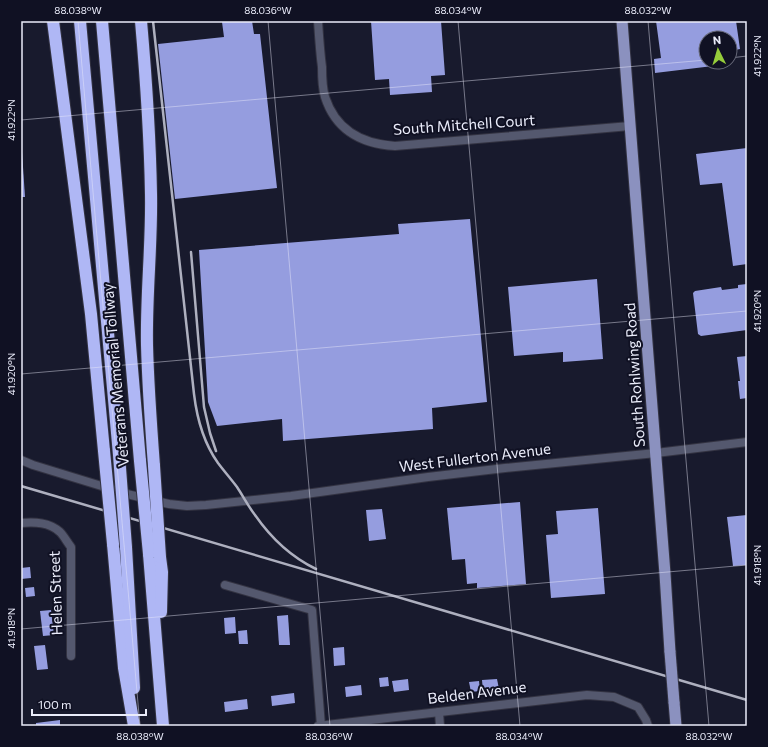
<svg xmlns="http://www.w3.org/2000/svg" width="768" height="747" font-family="Commissioner,sans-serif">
  <rect width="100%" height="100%" fill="#181a2d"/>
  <!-- building -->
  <g fill="#959ddf">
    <polygon points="228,21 252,21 254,34 260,34 277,188 175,199 158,44 224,37 222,22"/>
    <polygon points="371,21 441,21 445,75 431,76 432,92 390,95 389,79 375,80"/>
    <polygon points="656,21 736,21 740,49 730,51 730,38 706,38 706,62 712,62 713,66 655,73 654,59 661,58"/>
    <polygon points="747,148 747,264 733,266 722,183 700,185 696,154"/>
    <polygon points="21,152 22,152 25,197 21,197"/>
    <polygon points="470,219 487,402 432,408 433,429 283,441 282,419 217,426 208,402 199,250 399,234 398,224"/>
    <polygon points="597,279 603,359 563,362 563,352 514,356 508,287"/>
    <polygon points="747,284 747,330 701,336 698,334 693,293 695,291 721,287 722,290 738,288 738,285"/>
    <polygon points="747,356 747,398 740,399 738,381 740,381 737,357"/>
    <polygon points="520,502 526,584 477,588 477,583 467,584 465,559 452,560 447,508"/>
    <polygon points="598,508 605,594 551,598 546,535 558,534 556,511"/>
    <polygon points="382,509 386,539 369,541 366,510"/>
    <polygon points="747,515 747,565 733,566 727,517"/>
    <polygon points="30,567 31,578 21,579 21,568"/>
    <polygon points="34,587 35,596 26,597 25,588"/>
    <polygon points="51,610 54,635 43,636 40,611"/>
    <polygon points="288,615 290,645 279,645 277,616"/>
    <polygon points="235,617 236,633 225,634 224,618"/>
    <polygon points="247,630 248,644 239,644 238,631"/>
    <polygon points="45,645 48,669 37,670 34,646"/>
    <polygon points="344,647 345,665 334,666 333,648"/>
    <polygon points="388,677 389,686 380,687 379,678"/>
    <polygon points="408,679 409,690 394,692 392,681"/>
    <polygon points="497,679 499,689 483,691 482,680"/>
    <polygon points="479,681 480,691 471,692 469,682"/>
    <polygon points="361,685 362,695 346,697 345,687"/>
    <polygon points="294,693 295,703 272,706 271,696"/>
    <polygon points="247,699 248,709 225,712 224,702"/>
    <polygon points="60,720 60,726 36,726 36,723"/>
  </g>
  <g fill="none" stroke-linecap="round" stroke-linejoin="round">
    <defs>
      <g id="minor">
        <path d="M318 21C319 36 320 52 322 67 322 77 322 87 325 97 336 131 362 144 395 146L630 126"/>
        <polyline points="21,460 33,465 131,495 169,504 187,506 206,505 291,496 428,477 505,468 656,453 747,442"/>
        <path d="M21 523C35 522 49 522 60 532 64 536 67 542 71 547V656"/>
        <polyline points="225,585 312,610 321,726"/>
        <polyline points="439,712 440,726"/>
        <polyline points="318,726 587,695 614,697 638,707 646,720 648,726"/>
      </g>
      <g id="major">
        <polyline points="622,21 665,574 670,652"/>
        <polyline points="674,702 676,726"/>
      </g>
      <g id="highway">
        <polyline points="53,21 91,314 104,451"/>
        <polyline points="80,21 119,455"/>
        <polyline points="102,21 140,461"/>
        <path d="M141 21C146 78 150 136 151 194 152 244 146 294 147 345 148 385 151 426 154 466"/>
        <polyline points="113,544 124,668 134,726"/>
        <polyline points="126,547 134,688"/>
        <polyline points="149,554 163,726"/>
        <polyline points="160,557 162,572 161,612"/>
      </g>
    </defs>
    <!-- minor casing -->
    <use href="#minor" stroke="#333342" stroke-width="10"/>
    <!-- major casing -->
    <use href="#major" stroke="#333342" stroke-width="13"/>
    <!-- highway casing -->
    <use href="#highway" stroke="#333342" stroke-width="14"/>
    <!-- minor -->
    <use href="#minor" stroke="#54586e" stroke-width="8"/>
    <!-- major -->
    <use href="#major" stroke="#8b91bf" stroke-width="11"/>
    <!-- highway -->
    <use href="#highway" stroke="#afb7f5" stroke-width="12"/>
    <!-- rail -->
    <g stroke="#aeb0bf" stroke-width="2.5">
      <path d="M153 21 194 394C197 419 203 442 218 463 224 471 231 479 237 487 243 496 248 506 255 515 271 538 291 557 316 569"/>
      <polyline points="191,252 204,407 210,433 216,451"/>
      <polyline points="21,486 747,700"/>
    </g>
    <defs>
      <polyline id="major-bridge" points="670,652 674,702"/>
      <g id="highway-bridge">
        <polyline points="104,451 113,544"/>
        <polyline points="119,455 126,547"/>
        <polyline points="140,461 149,554"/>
        <polyline points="154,466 160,557"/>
      </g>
    </defs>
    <!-- major-bridge casing -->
    <use href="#major-bridge" stroke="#333342" stroke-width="13" stroke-linecap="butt"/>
    <!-- highway-bridge casing -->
    <use href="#highway-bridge" stroke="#333342" stroke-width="14" stroke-linecap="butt"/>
    <!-- major-bridge -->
    <use href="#major-bridge" stroke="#8b91bf" stroke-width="11"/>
    <!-- highway-bridge -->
    <use href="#highway-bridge" stroke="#afb7f5" stroke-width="12"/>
  </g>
  <!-- ticks -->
  <path fill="none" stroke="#eaecfa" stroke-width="1" stroke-opacity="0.45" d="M78 21 140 726M268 21 330 726M458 21 520 726M648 21 709 726M730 58 747 56M21 120 706 60M21 374 747 311M21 629 747 565"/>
  <g text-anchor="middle" stroke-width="4" stroke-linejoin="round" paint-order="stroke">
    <!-- street labels -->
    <g font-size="15" fill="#eaecfa" stroke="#101123">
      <text transform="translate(464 125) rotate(-4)" y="5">South Mitchell Court</text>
      <text transform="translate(116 375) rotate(-95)" y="5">Veterans Memorial Tollway</text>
      <text transform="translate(635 375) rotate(-94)" y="5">South Rohlwing Road</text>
      <text transform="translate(475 458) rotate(-7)" y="5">West Fullerton Avenue</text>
      <text transform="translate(56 593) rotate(-92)" y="5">Helen Street</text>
      <text transform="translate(477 693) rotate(-7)" y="5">Belden Avenue</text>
    </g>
  </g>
  <!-- border -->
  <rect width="768" height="747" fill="none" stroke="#101123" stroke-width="44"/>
  <!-- north arrow -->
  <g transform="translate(718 50) rotate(355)"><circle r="19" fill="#101123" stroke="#676979"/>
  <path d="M0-3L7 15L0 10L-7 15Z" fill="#95cc3b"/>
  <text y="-6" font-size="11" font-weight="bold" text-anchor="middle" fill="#eaecfa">N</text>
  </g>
  <!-- scale -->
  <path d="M32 709v6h114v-6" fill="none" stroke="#eaecfa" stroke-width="2"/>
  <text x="38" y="709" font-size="12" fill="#eaecfa" stroke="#101123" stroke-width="3" paint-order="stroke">100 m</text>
  <rect x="22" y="22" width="724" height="703" fill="none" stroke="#eaecfa" stroke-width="1.5"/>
  <g font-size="10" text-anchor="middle" fill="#eaecfa">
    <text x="78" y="14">88.038°W</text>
    <text x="268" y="14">88.036°W</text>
    <text x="458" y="14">88.034°W</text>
    <text x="648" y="14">88.032°W</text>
    <text transform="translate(757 56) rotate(-90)" y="4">41.922°N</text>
    <text transform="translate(11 120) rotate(-90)" y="4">41.922°N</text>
    <text transform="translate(757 311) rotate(-90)" y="4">41.920°N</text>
    <text transform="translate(11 374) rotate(-90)" y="4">41.920°N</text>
    <text transform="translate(757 565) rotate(-90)" y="4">41.918°N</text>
    <text transform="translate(11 628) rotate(-90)" y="4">41.918°N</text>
    <text x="140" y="740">88.038°W</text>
    <text x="329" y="740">88.036°W</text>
    <text x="519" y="740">88.034°W</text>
    <text x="709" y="740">88.032°W</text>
  </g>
</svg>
